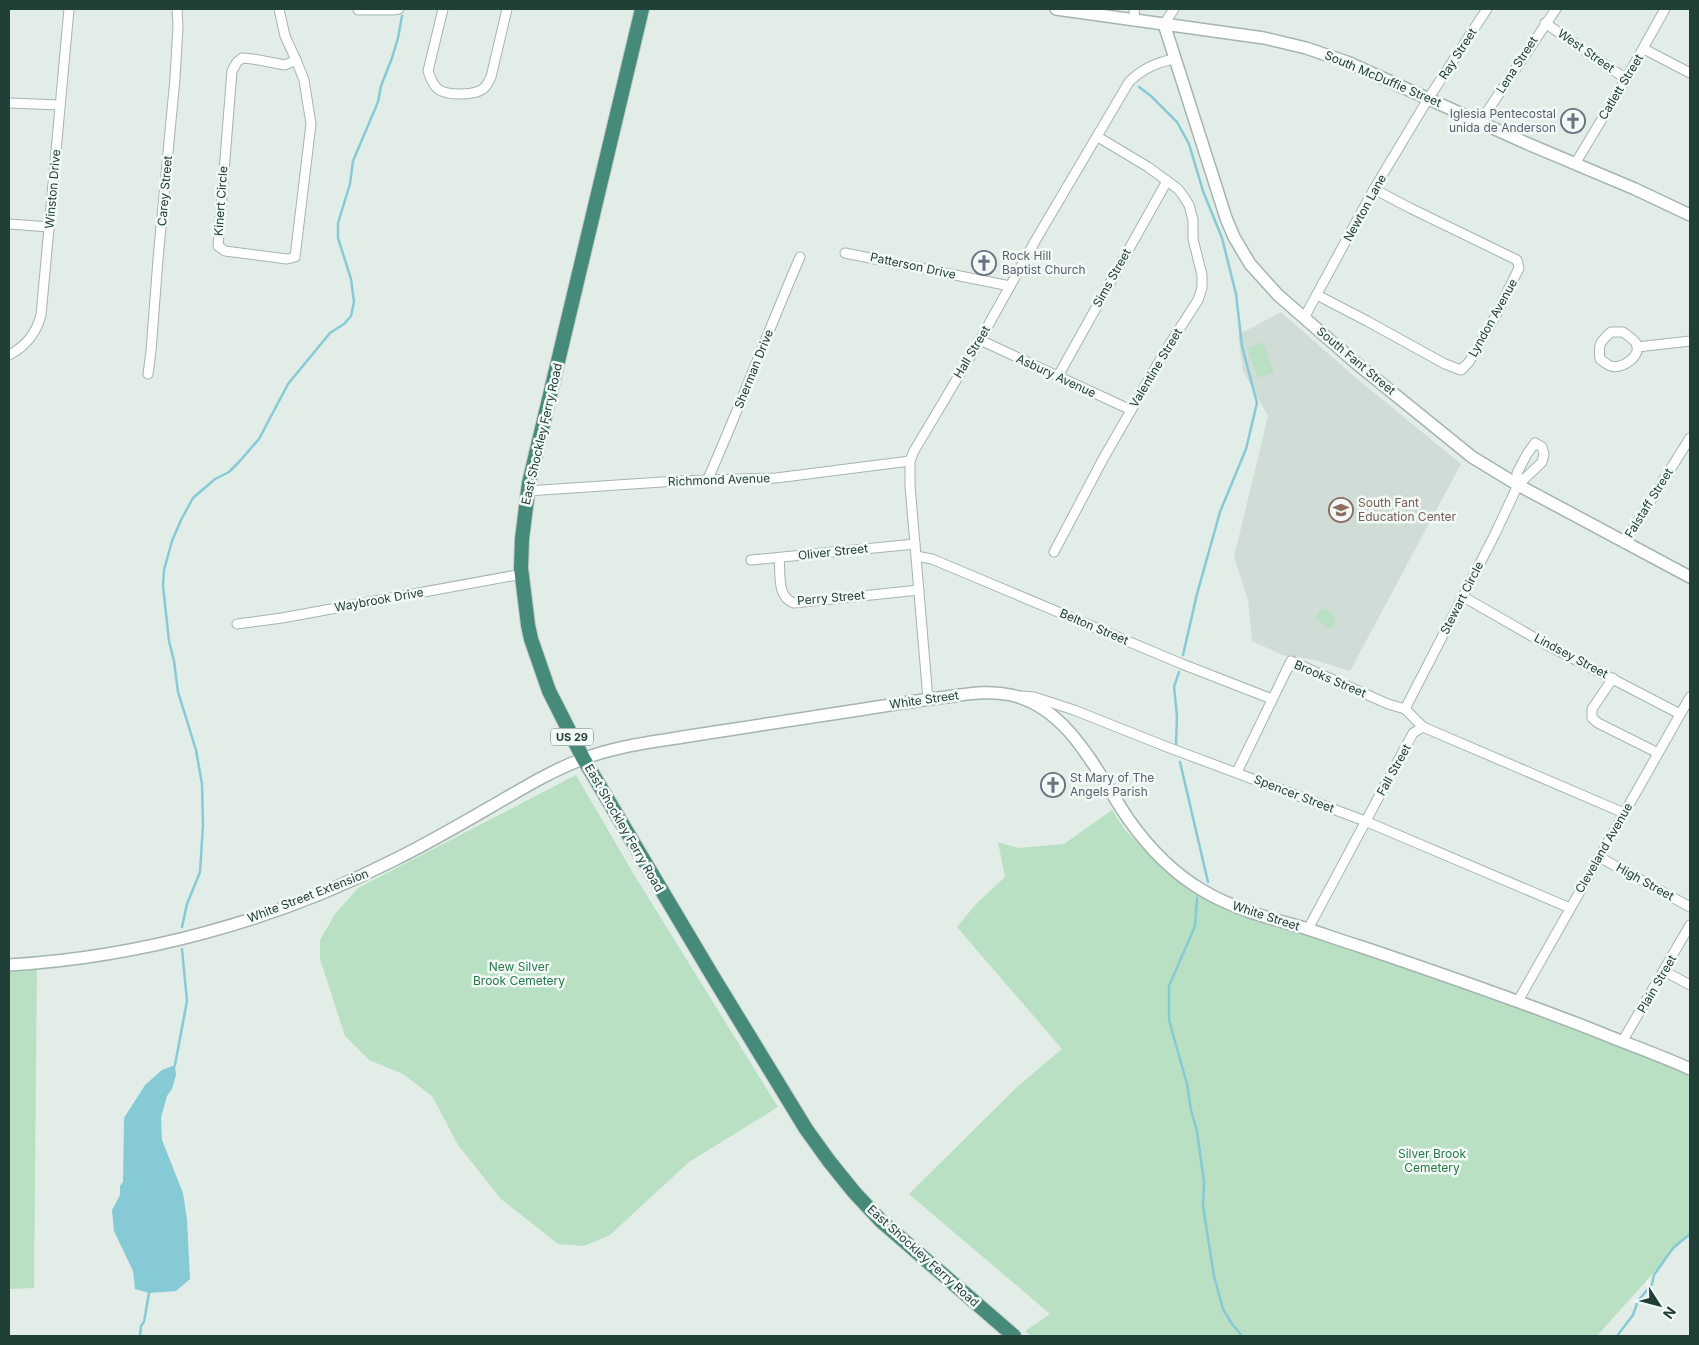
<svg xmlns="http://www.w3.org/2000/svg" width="1699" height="1345" font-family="Inter,sans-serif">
  <rect width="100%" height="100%" fill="#e2ede8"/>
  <!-- built -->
  <polygon fill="#d0ddd7" points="1281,312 1349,372 1461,464 1350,671 1315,660 1282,655 1252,641 1248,600 1234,557 1268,416 1243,371 1238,335"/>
  <!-- green -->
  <g fill="#b9e0c3">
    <polygon points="1263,342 1274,372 1258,378 1247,348"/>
    <polygon points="1322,608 1333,614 1336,621 1334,626 1329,628 1315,619"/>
    <polygon points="576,775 633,873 778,1107 689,1162 610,1235 584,1246 558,1244 501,1199 458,1145 432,1096 403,1074 369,1060 345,1036 320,959 320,940 335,914 358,888"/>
    <polygon points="1112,810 1125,830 1164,870 1190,890 1223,907 1427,971 1690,1073 1690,1232 1597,1336 1031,1336 1025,1331 1050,1314 909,1194 1017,1087 1062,1049 957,927 976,904 1005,877 998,842 1018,848 1064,844"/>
    <polygon points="9,963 37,964 34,1288 9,1289"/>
  </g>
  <!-- water -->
  <polygon fill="#86cad6" points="175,1065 176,1075 172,1089 167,1096 161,1118 162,1140 183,1193 187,1219 190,1279 176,1291 149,1293 135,1289 133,1271 114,1231 113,1221 112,1210 120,1195 120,1186 123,1182 124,1118 145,1085 162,1070"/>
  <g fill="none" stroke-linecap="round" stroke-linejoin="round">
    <!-- stream -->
    <g stroke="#86cad6" stroke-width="2.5">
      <polyline points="1139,87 1151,96 1177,122 1189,144 1203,191 1222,238 1236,294 1242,346 1257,403 1246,449 1220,512 1197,594 1183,655"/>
      <polyline points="1176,744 1177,716 1174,687 1179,672"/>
      <polyline points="1180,762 1208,882"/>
      <polyline points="1197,898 1195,926 1169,986 1169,1020 1187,1084 1191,1110 1197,1131 1204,1182 1203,1206 1214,1276 1223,1309 1232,1324 1242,1336"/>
      <polyline points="182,927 187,904 200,872 203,825 202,784 196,750 178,692 174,661 169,641 163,586 164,570 172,541 181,520 193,498 215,479 229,472 239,462 259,439 288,384 330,333 344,324 351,316 354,302 351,279 338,238 338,223 350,184 353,161 378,102 381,86 392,58 398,38 402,16"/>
      <polyline points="175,1065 187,1001 182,949"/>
      <polyline points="140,1336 141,1326 144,1322 149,1293"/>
      <polyline points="1617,1336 1633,1315 1638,1301 1652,1284 1654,1275 1673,1248 1690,1234"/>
    </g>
    <defs>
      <g id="minor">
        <polyline points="279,9 285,36 296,60"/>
        <polyline points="358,9 358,10 393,10 399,9"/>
        <path d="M443 9 428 71C430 77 433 85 438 89 447 96 477 96 485 87 488 84 489 80 491 77L507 9"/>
        <polyline points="1134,9 1135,20"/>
        <polyline points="1545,23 1626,79"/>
        <polyline points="1164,24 1174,9"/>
        <polyline points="1644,49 1690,73"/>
        <polygon points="242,58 253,59 285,65 296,60 304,80 311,124 295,257 287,259 225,251 218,246 232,71 237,62"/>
        <polyline points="9,103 60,105"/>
        <polyline points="1480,122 1556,9"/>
        <polyline points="1575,164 1626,79 1665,9"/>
        <polyline points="9,224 50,227"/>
        <polyline points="845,253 1010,286"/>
        <polyline points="1317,295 1367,321 1445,364 1461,370 1469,362 1495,317 1519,268 1517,260 1410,208 1374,189"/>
        <polyline points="1304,318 1374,189 1428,99 1487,9"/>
        <path d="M1611 332H1623C1627 335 1633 339 1636 343 1643 355 1622 370 1611 366 1607 365 1603 361 1600 359 1598 344 1600 342 1611 332Z"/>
        <polyline points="980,340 1131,410"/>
        <polyline points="1637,347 1690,341"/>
        <path d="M9 355C26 346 36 334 41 315L69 9"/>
        <polyline points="148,374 151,351 158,259 175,78 178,26 177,9"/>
        <polyline points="1058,376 1167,181"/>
        <path d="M707 481C740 407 768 331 800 257"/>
        <polyline points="527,491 677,481 776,478 910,461"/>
        <polyline points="1624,543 1690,438"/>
        <polyline points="1054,552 1103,459 1164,353 1198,300 1202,288 1202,275 1193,239 1193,220 1189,205 1184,197 1178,189 1148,167 1098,137"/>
        <polyline points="916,556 932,559 1182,664 1272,699"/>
        <path d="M779 558C781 573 776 597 794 603L919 590"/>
        <polyline points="751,560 915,544"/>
        <polyline points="1462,596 1549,646 1680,714"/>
        <polyline points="237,624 282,618 522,574"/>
        <polyline points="1613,678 1592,709 1592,718 1598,723 1658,753"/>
        <polyline points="1022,696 1034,697 1074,710 1167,747 1365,821 1570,908"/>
        <path d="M928 699 910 486V461L914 451 980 340 1038 236 1129 82C1142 69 1156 62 1175 59"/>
        <polyline points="1405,709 1495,534 1518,485 1542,462 1544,454 1542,447 1535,443 1527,454 1517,473 1518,485"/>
        <polyline points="1237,772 1291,661 1388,704 1405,709 1423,727"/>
        <polyline points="1599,857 1690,907"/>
        <polyline points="1308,929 1413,733 1423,727 1624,813"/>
        <polyline points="1664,971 1690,985"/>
        <polyline points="1518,1001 1690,697"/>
        <polyline points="1622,1042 1690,925"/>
      </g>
      <g id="tertiary">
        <polyline points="1056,9 1264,38 1306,48 1347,62 1526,143 1635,189 1690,215"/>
        <polyline points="1164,24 1226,218 1234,237 1250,264 1278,295 1356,363 1472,457 1518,485 1690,577"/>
        <path d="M9 965C141 957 274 921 392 861 431 842 468 820 506 798 530 784 554 770 580 760 615 746 652 742 689 736 741 728 793 720 845 712 879 707 912 701 946 697 967 694 989 690 1011 695 1070 708 1098 775 1129 820 1149 848 1173 873 1202 890 1232 908 1264 917 1298 926 1318 932 1339 940 1359 946 1439 973 1517 1000 1596 1031 1627 1044 1660 1055 1690 1069"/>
      </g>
      <polyline id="trunk" points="642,9 529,483 522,539 521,568 528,625 531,639 549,691 583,758 712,975 806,1129 829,1161 854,1192 881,1221 1014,1336"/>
    </defs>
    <!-- minor casing -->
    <use href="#minor" stroke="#a4b5af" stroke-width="11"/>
    <!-- tertiary casing -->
    <use href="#tertiary" stroke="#a4b5af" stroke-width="14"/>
    <!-- trunk casing -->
    <use href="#trunk" stroke="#c1c9c7" stroke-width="16"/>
    <!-- minor -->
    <use href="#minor" stroke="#fff" stroke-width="9"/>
    <!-- tertiary -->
    <use href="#tertiary" stroke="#fff" stroke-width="11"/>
    <!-- trunk -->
    <use href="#trunk" stroke="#468a7a" stroke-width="14"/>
  </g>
  <!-- icons -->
  <defs>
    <symbol id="church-ring" viewBox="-11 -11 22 22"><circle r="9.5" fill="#f2f9f6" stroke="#6b7280" stroke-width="1.5"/><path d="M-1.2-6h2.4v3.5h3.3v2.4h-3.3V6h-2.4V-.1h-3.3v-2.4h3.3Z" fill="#6b7280"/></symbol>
    <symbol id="school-ring" viewBox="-11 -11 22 22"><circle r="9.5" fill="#f2f9f6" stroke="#8d6e63" stroke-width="1.5"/><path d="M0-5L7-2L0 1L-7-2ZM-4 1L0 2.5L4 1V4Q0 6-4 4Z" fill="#8d6e63"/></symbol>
  </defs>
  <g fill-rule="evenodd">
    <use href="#church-ring" x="1559" y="107" width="28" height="28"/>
    <use href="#church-ring" x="970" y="249" width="28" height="28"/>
    <use href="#school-ring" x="1327" y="496" width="28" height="28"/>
    <use href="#church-ring" x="1039" y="771" width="28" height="28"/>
  </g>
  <g text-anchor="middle" stroke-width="5" stroke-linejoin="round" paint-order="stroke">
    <!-- shield labels -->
    <rect fill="#f2f9f6" stroke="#5f7770" stroke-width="1" x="551" y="728.5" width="42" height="17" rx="4"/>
    <g font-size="11" font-weight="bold" fill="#203f37">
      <text x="572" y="741">US 29</text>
    </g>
    <!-- street labels -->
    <g font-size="12" fill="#203f37" stroke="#f2f9f6">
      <text transform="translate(1586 51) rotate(35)" y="4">West Street</text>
      <text transform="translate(1458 54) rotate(-57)" y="4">Ray Street</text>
      <text transform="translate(1517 65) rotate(-57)" y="4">Lena Street</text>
      <text transform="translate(1383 79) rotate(23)" y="4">South McDuffie Street</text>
      <text transform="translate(1621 87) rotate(-59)" y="4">Catlett Street</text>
      <text transform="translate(53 189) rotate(-85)" y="4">Winston Drive</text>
      <text transform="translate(165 191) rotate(-85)" y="4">Carey Street</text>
      <text transform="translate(221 201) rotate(-86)" y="4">Kinert Circle</text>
      <text transform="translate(1365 208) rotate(-61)" y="4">Newton Lane</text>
      <text transform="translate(913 266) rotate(12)" y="4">Patterson Drive</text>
      <text transform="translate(1112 278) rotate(-61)" y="4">Sims Street</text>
      <text transform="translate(1493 318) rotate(-61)" y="4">Lyndon Avenue</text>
      <text transform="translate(972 352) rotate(-59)" y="4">Hall Street</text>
      <text transform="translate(1356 361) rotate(40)" y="4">South Fant Street</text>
      <text transform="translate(1156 368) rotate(-59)" y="4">Valentine Street</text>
      <text transform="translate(754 369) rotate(-68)" y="4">Sherman Drive</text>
      <text transform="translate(1056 376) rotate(25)" y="4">Asbury Avenue</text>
      <text transform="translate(542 434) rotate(-77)" y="4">East Shockley Ferry Road</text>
      <text transform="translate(719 480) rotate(-2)" y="4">Richmond Avenue</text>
      <text transform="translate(1649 503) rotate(-58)" y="4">Falstaff Street</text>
      <text transform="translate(833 552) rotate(-6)" y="4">Oliver Street</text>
      <text transform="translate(831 598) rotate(-5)" y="4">Perry Street</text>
      <text transform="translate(1462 598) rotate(-63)" y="4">Stewart Circle</text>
      <text transform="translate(379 600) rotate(-10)" y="4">Waybrook Drive</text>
      <text transform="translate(1094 627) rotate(23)" y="4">Belton Street</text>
      <text transform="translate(1571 656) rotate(28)" y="4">Lindsey Street</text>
      <text transform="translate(1330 679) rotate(23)" y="4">Brooks Street</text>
      <text transform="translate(924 700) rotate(-8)" y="4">White Street</text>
      <text transform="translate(1394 770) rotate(-61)" y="4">Fall Street</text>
      <text transform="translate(1294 794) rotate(21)" y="4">Spencer Street</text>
      <text transform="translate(624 828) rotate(60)" y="4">East Shockley Ferry Road</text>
      <text transform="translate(1604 848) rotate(-60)" y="4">Cleveland Avenue</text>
      <text transform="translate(1645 882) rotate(29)" y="4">High Street</text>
      <text transform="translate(308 896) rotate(-21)" y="4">White Street Extension</text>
      <text transform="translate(1266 916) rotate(18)" y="4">White Street</text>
      <text transform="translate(1657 984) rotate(-60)" y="4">Plain Street</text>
      <text transform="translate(923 1256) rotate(42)" y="4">East Shockley Ferry Road</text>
    </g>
    <!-- worship labels -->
    <g font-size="12" fill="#5b616d" stroke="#f2f9f6" text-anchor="start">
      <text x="1556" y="118" text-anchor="end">Iglesia Pentecostal<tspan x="1556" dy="14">unida de Anderson</tspan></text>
      <text x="1002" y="260">Rock Hill<tspan x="1002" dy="14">Baptist Church</tspan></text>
      <text x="1070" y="782">St Mary of The<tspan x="1070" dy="14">Angels Parish</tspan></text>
    </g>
    <!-- education labels -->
    <g font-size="12" fill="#785e54" stroke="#f2f9f6" text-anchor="start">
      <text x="1358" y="507">South Fant<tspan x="1358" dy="14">Education Center</tspan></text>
    </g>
    <!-- park labels -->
    <g font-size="12" fill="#277947" stroke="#f2f9f6">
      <text x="519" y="971">New Silver<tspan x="519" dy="14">Brook Cemetery</tspan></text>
      <text x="1432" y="1158">Silver Brook<tspan x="1432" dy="14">Cemetery</tspan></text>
    </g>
  </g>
  <!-- border -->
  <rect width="1699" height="1345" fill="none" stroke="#203f37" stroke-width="20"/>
  <!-- north arrow -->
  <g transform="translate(1659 1305) rotate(126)" stroke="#f2f9f6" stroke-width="4" paint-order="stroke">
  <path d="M0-4L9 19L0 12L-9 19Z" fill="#203f37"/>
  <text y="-8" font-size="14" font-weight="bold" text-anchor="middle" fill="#203f37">N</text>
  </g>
</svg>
